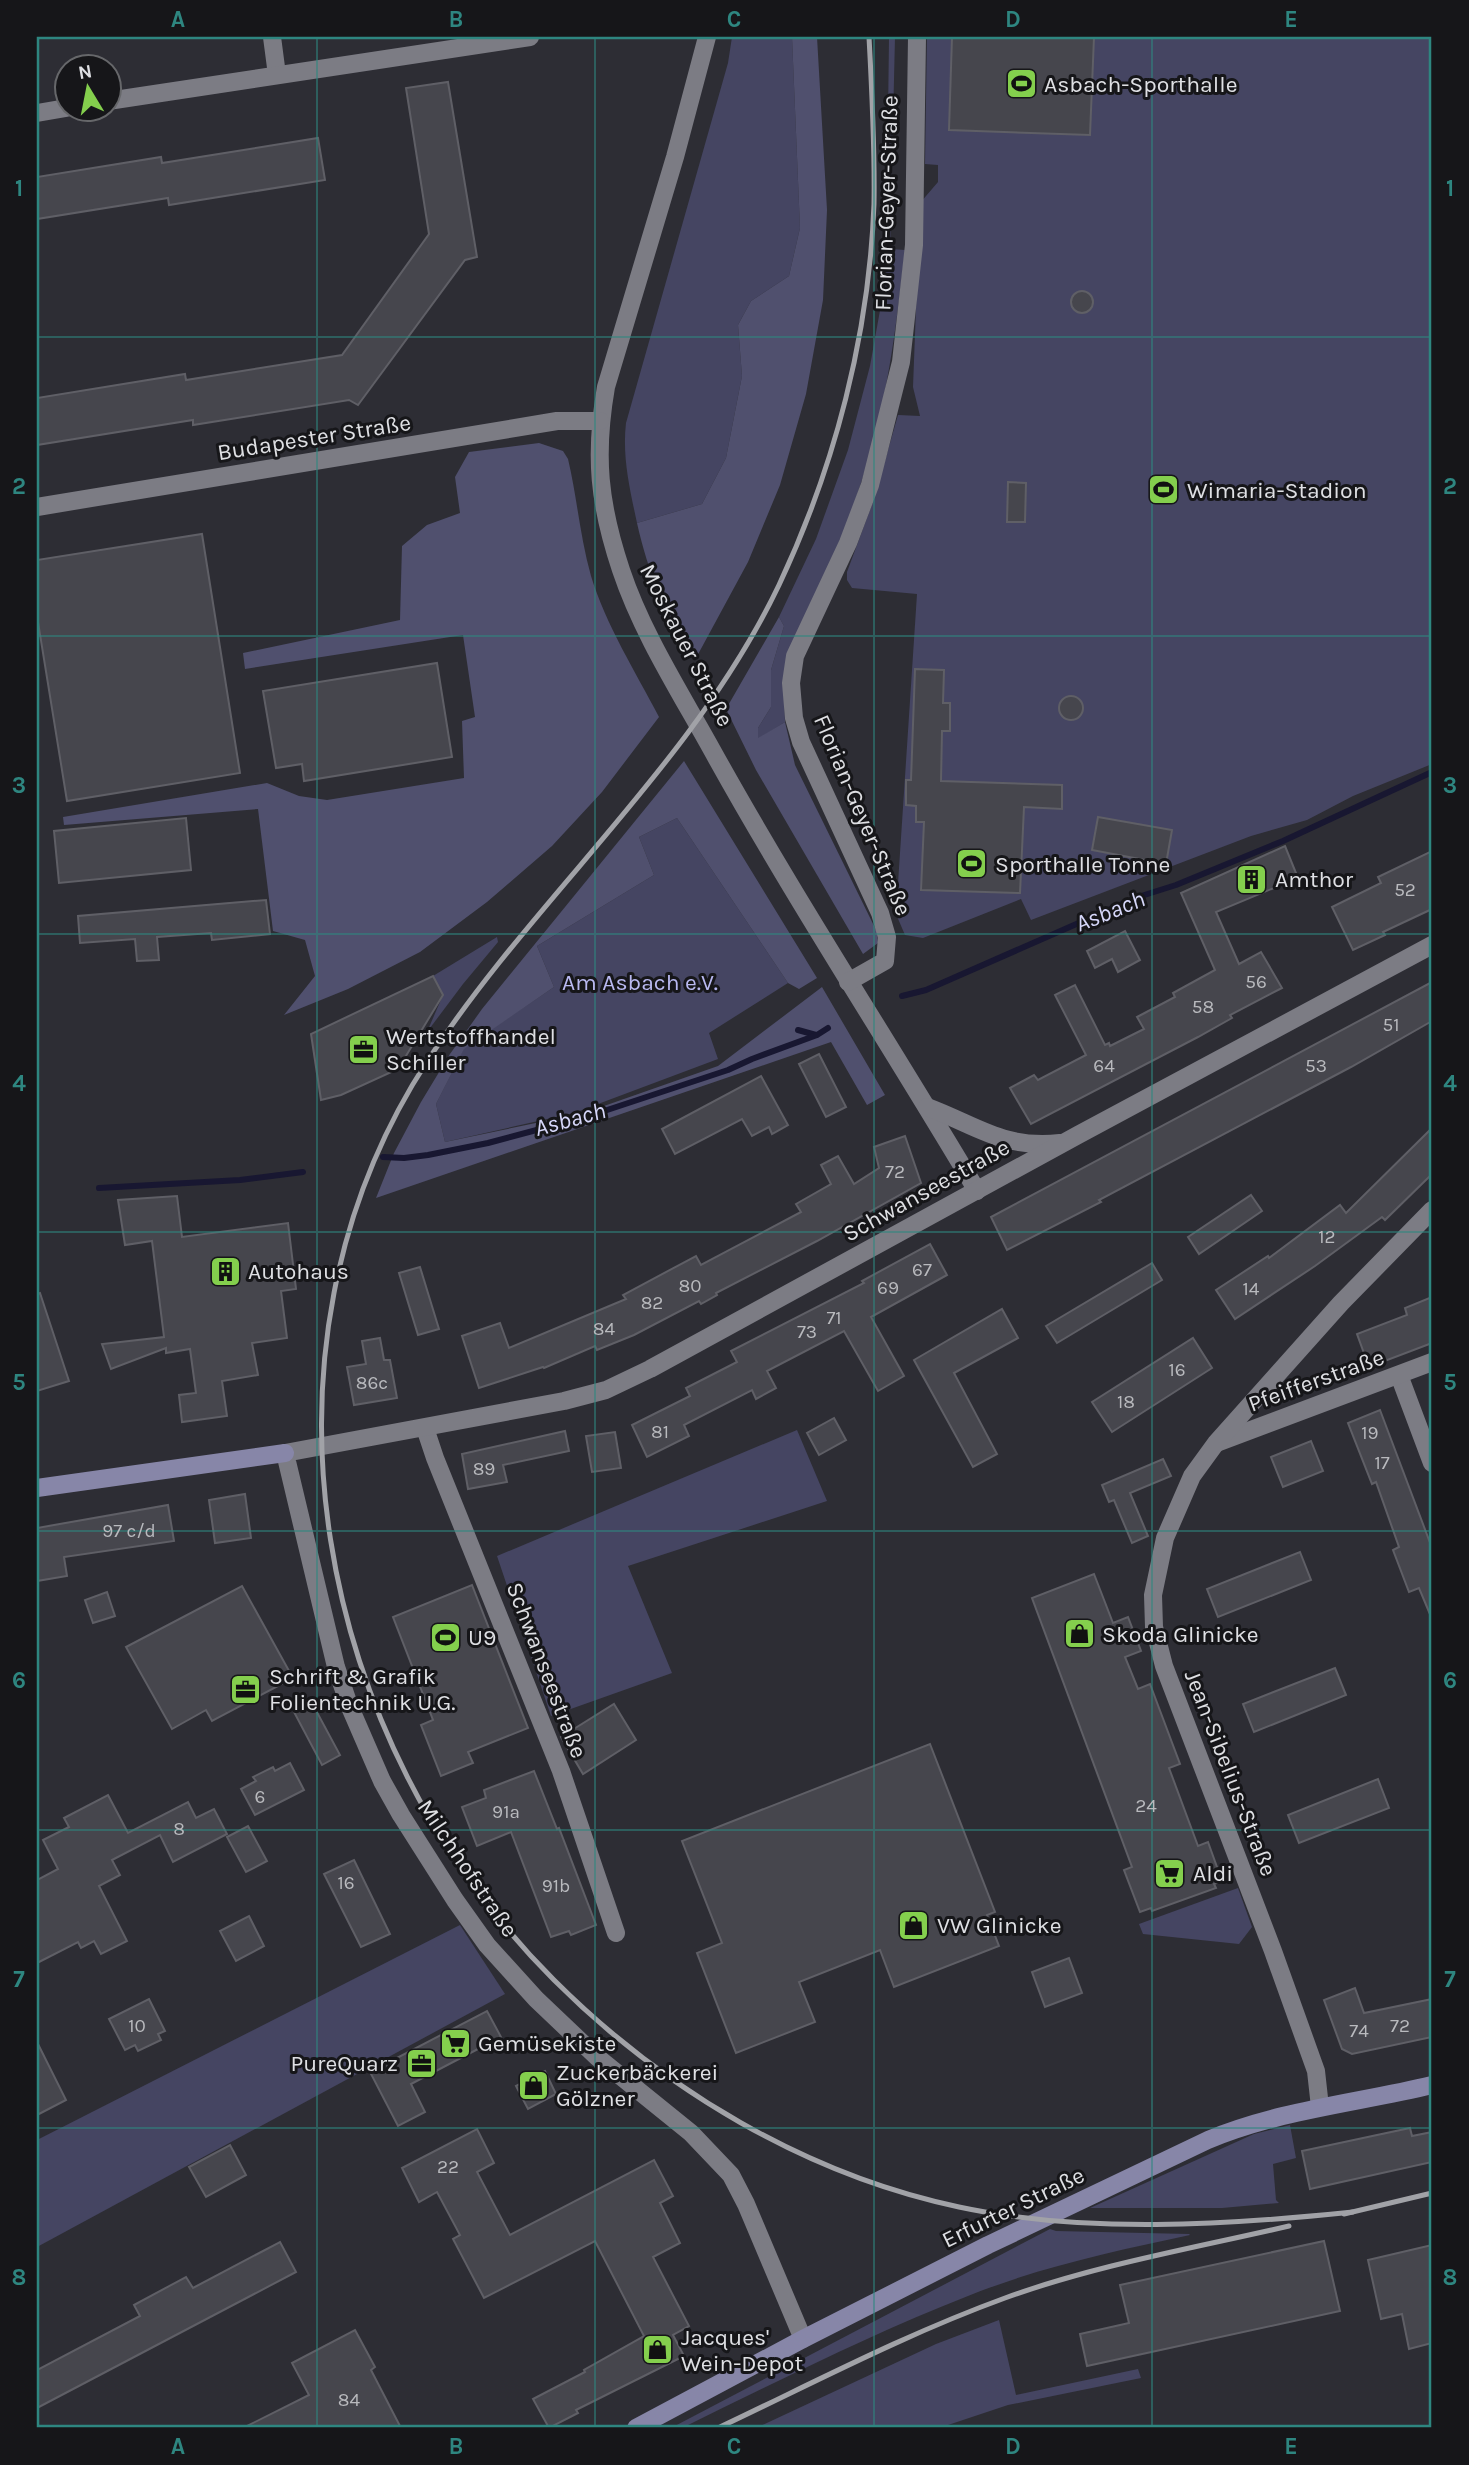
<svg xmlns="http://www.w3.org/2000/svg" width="1469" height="2465" font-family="Karla,sans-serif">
  <rect width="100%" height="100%" fill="#2d2d34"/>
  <!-- green -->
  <g fill="#454562">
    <path d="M732 37H792L800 228 789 276 751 301 738 325 742 376 726 458 702 504 637 523C630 490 622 457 626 423L728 63Z"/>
    <path d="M889 37H895L890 249 905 250C896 328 887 405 862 480 839 551 810 620 784 690L785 722 758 739V728L771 707V670L784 626 779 617 816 539 848 450 870 366 886 277Z"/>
    <polygon points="927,37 1432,37 1432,764 1353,796 1307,820 1251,836 1031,920 1021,899 923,938 905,935 896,914 917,594 852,588 847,580 847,572 874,499 898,415 920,416 913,387 920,203 938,182 938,165 925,164"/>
    <polygon points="677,818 788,983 709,1033 718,1059 574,1113 445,1142 436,1104 464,1048 554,987 537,946 654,875 639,837"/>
    <polygon points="497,937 498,942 463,984 427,1032 443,995 433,976"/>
    <polygon points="797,1430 827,1501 628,1566 672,1673 551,1716 497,1556"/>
    <polygon points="1238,1888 1252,1927 1239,1944 1143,1934 1139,1924"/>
    <polygon points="460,1925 505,1994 37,2247 37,2140"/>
    <polygon points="1290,2125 1296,2158 1273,2164 1276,2200 1279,2203 1222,2208 1090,2208 1254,2134"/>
    <path d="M1050 2229 1056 2231 1189 2234 1190 2235C1115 2251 1040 2267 968 2296 871 2334 776 2382 682 2428H671Z"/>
    <polygon points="999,2320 1016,2395 1138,2369 1141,2378 1008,2405 939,2428 756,2428 936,2344"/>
  </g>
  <!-- forest -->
  <g fill="#50506e">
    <path d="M792 37H817L827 210 823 300 806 394 780 485 748 562 696 658C666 618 648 572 637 523L702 504 726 458 742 376 738 325 751 301 789 276 800 228Z"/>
    <path d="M539 443 563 451 568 459C577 497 580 537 591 576 606 625 635 671 659 717L602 792 552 846 487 902 420 952 348 989 284 1015 315 976 305 940 273 931 258 809 64 825 63 817 267 783 299 796 327 800 464 778 462 721 475 717 463 635 245 669 243 653 400 620 402 546 427 525 460 513 455 477 469 452Z"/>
    <polygon points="779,617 784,626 771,670 771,707 758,728 758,738 785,722 795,765 877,932 878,943 863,954 756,770 726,709"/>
    <polygon points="684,761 817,978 799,989 788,983 677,818 639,837 654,875 537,946 554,987 464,1049 436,1104 445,1142 584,1113 718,1066 822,987 885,1095 867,1105 831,1042 376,1198 394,1153 421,1102 450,1054 482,1009"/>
  </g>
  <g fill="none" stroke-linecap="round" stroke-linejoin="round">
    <!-- stream -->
    <g stroke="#181731" stroke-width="6">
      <polyline points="902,996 926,990 1138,897 1176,885 1283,841 1432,772"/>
      <polyline points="798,1030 816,1035"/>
      <polyline points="383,1157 404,1158 428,1155 488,1143 589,1116 728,1070 752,1059 817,1035 828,1028"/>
      <polyline points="99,1188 240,1180 303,1172"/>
    </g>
  </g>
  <!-- building -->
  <g fill="#46464d" stroke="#5f5f66" stroke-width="2">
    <polygon points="952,37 1094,37 1090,135 949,130"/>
    <polygon points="448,82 477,257 465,260 358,405 349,400 193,425 193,420 37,445 37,398 185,374 186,380 342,355 429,234 406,88"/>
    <polygon points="318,138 325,180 169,205 168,198 37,219 37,177 161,157 162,163"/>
    <circle cx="1082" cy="302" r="11"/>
    <polygon points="1008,482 1026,483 1025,522 1007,522"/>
    <polygon points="202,534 240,773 67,801 37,616 37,560"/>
    <polygon points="437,663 452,757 304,781 302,764 276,768 263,691"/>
    <polygon points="915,669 944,670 943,703 950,703 950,731 942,731 941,781 1062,785 1062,809 1024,807 1020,893 921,890 924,822 916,822 916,806 906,805 906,780 911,780"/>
    <circle cx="1071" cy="708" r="12"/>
    <polygon points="1098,817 1172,830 1166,864 1092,850"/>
    <polygon points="186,818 191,870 59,883 54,831"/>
    <polygon points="1285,846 1298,878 1216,912 1239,964 1261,952 1282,988 1230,1015 1232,1018 1198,1037 1031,1124 1010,1088 1034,1075 1038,1080 1086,1055 1055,995 1075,985 1105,1045 1109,1043 1110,1046 1144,1029 1137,1017 1175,997 1173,993 1215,970 1181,893"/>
    <polygon points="1432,851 1432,909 1383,932 1385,935 1353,950 1332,907 1381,883 1378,877"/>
    <polygon points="266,900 270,934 212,940 211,933 157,937 159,960 137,961 135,939 80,943 78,916"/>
    <polygon points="1125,931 1140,960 1118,972 1112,959 1095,968 1087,951"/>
    <polygon points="433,976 443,995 398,1069 341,1095 321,1100 311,1034"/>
    <polygon points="1432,982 1432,1021 1351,1067 1099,1200 1101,1202 1007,1250 991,1217"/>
    <polygon points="819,1054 846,1107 826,1117 799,1064"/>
    <polygon points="761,1076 788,1125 772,1134 769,1127 752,1136 742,1119 675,1154 662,1129"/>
    <polygon points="1432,1128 1432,1174 1385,1220 1382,1217 1315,1266 1235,1319 1216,1290 1268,1256 1269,1258 1340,1205 1346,1213"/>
    <polygon points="905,1136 921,1183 817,1241 716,1293 717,1295 701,1304 699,1301 634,1335 597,1350 595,1346 544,1368 543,1367 479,1388 462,1336 500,1323 509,1348 626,1299 623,1295 696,1256 701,1265 801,1212 796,1204 831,1184 821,1165 838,1156 854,1184 879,1168 874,1147"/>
    <polygon points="1251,1195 1262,1211 1199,1254 1188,1237"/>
    <polygon points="177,1196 182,1237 288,1223 296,1289 281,1291 287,1338 252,1343 258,1375 222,1381 227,1416 182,1422 179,1395 196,1393 190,1349 166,1353 166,1348 111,1369 102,1344 164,1337 152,1241 125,1245 118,1200"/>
    <polygon points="930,1244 947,1275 871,1317 904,1376 878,1391 844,1331 767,1371 776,1388 756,1399 752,1390 684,1425 689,1436 647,1457 632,1425 690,1396 686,1388 737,1362 731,1351 864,1283 862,1281"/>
    <polygon points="1152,1263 1162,1280 1057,1343 1046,1326"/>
    <polygon points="420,1267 439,1329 418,1335 399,1273"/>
    <polygon points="40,1293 69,1381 37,1391 37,1294"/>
    <polygon points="1432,1297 1432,1343 1369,1367 1357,1334 1407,1315 1405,1308"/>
    <polygon points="1002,1309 1018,1338 954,1373 997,1454 973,1467 914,1360"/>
    <polygon points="380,1338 384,1360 390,1360 397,1398 354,1405 347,1367 366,1364 362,1341"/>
    <polygon points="1193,1338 1212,1368 1112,1432 1092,1402"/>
    <polygon points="1380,1410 1432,1548 1432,1619 1419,1588 1409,1592 1393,1550 1399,1547 1376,1482 1372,1484 1348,1423"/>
    <polygon points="834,1418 846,1440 819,1455 807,1433"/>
    <polygon points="565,1431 569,1451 503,1465 507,1482 468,1489 462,1454"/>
    <polygon points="615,1432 621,1468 592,1472 586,1436"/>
    <polygon points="1311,1441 1323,1471 1283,1487 1271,1457"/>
    <polygon points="1163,1459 1171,1476 1130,1493 1148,1536 1132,1543 1114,1500 1109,1502 1102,1485"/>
    <polygon points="245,1494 251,1538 215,1543 209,1500"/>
    <polygon points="168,1505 174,1541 64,1557 67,1576 37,1581 37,1528"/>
    <polygon points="1300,1552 1311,1580 1218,1617 1207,1589"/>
    <polygon points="1094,1574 1113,1623 1128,1617 1141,1651 1125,1657 1138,1689 1150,1684 1180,1764 1169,1768 1198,1846 1208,1842 1222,1881 1214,1884 1216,1888 1152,1911 1151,1908 1140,1912 1124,1870 1132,1867 1032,1598"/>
    <polygon points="472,1585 528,1728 468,1752 473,1763 441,1776 421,1725 433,1720 393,1617"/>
    <polygon points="242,1586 293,1678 212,1721 206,1710 172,1729 126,1647"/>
    <polygon points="107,1592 115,1616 93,1623 85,1600"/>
    <polygon points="1335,1668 1346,1695 1254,1732 1243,1704"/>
    <polygon points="312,1703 340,1755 322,1765 294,1712"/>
    <polygon points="614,1704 636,1740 583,1774 561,1737"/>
    <polygon points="930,1744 995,1912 987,1915 999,1946 894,1987 880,1950 799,1982 815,2022 736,2053 697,1953 722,1943 682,1841"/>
    <polygon points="290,1763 304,1790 255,1815 241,1789 256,1781 253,1777 273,1767 275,1771"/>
    <polygon points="534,1771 557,1829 559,1828 596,1925 571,1935 569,1931 551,1937 511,1832 477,1846 462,1807 486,1798 484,1790"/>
    <polygon points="1378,1779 1389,1808 1299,1843 1288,1815"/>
    <polygon points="108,1795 128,1833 188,1802 196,1818 214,1809 227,1834 173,1862 160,1835 112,1860 120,1875 99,1886 127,1941 101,1954 94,1941 81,1948 78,1942 37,1963 37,1880 58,1869 43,1840 69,1827 64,1818"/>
    <polygon points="248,1826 267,1861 246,1872 227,1837"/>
    <polygon points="354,1860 390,1934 361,1947 324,1874"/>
    <polygon points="249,1916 264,1946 236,1961 220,1931"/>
    <polygon points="1069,1958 1082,1993 1045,2007 1032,1972"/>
    <polygon points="1355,1988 1364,2013 1432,1999 1432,2037 1352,2054 1342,2049 1324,2000"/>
    <polygon points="149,1999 165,2031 158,2034 161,2040 138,2051 135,2045 125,2050 109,2019"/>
    <polygon points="487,2011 501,2037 411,2084 425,2112 398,2126 370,2072"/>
    <polygon points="37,2042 66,2100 37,2115"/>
    <polygon points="545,2071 556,2094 528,2109 516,2086"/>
    <polygon points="1410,2128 1412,2136 1432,2132 1432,2162 1310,2189 1302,2151"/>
    <polygon points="477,2129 494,2163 477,2172 510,2235 654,2160 673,2196 660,2203 680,2243 653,2257 689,2326 673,2335 684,2356 576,2410 578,2413 549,2428 533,2399 585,2372 584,2370 644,2336 595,2241 484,2298 453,2239 460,2235 437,2192 419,2202 402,2168"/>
    <polygon points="230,2145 246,2175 206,2197 189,2167"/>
    <polygon points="1324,2241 1340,2311 1087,2366 1080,2334 1129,2323 1120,2285"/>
    <polygon points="280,2242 296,2272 37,2408 37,2370 140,2316 134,2305 186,2277 193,2288"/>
    <polygon points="1432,2245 1432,2343 1409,2349 1402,2314 1381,2319 1368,2260"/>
    <polygon points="355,2330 375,2367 371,2370 401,2428 243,2428 309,2395 292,2363"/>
  </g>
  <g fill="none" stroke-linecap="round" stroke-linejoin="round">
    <!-- street -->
    <g stroke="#7c7c84" stroke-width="18">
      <polyline points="272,37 277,75"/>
      <path d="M707 37 675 157 606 387C594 456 599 504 621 570 642 633 680 692 712 750 795 900 890 1044 977 1191"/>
      <polyline points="108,101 530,37"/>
      <polyline points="37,113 66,108"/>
      <polyline points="37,507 557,421 600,421"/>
      <polyline points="848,982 885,961 887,937 880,913 801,742 794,718 791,683 795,656 848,543 870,485 901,362 914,245 917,37"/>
      <path d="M927 1107C978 1126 1002 1149 1060 1143"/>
      <polyline points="1399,1375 1432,1463"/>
      <polyline points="425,1428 435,1458 561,1771 616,1933"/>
      <polyline points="1219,1442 1432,1362"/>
      <polyline points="1320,2107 1316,2071 1273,1951 1164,1666 1154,1627 1153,1595 1165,1538 1192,1476 1216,1443 1341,1303 1432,1210"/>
      <polyline points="803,2339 746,2204 731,2175 691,2133 597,2057 536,1999 487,1945 455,1900 401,1815 382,1781 349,1705 336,1667 285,1453 564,1401 606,1390 650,1369 1078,1135 1432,945"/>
    </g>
    <!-- secondary -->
    <g stroke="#8786a8" stroke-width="18">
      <polyline points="37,1488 285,1453"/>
      <path d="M636 2428 803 2339 988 2245 1208 2140C1280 2110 1357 2103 1432 2085"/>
    </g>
    <!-- rail -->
    <g stroke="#a1a2a7" stroke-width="5">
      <path d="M869 37C872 92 875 148 874 204 869 335 835 466 779 585 693 765 536 895 428 1060 238 1350 316 1742 554 1980 664 2090 807 2175 959 2207 1085 2234 1227 2225 1353 2212"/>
      <polyline points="1344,2214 1432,2193"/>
      <path d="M718 2428C813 2383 906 2334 1005 2298 1096 2265 1194 2248 1289 2226"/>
    </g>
  </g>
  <!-- grid -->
  <path fill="none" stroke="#2e8680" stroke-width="2" stroke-opacity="0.55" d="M317 37V2428M595 37V2428M874 37V2428M1152 37V2428M37 337H1432M37 636H1432M37 934H1432M37 1232H1432M37 1531H1432M37 1830H1432M37 2128H1432"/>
  <!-- icons -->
  <defs>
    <symbol id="stadium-square" viewBox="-11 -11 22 22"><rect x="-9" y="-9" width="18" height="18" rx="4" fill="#84cf4d" stroke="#161619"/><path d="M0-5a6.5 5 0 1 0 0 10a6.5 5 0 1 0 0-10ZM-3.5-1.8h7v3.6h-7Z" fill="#111"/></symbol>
    <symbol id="building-square" viewBox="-11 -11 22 22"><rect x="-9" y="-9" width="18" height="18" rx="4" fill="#84cf4d" stroke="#161619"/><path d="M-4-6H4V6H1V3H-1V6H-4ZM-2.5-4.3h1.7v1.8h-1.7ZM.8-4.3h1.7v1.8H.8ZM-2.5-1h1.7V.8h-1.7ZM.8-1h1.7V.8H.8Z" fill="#111"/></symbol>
    <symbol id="office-square" viewBox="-11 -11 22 22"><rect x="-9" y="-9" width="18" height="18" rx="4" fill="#84cf4d" stroke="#161619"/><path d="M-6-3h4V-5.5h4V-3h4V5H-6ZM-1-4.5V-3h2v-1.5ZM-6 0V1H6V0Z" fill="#111"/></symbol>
    <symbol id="shop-square" viewBox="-11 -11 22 22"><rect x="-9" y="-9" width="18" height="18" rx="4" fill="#84cf4d" stroke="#161619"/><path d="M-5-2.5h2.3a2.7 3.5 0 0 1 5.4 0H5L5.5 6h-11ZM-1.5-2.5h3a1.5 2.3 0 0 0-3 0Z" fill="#111"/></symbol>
    <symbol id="supermarket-square" viewBox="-11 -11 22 22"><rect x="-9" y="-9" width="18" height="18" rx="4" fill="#84cf4d" stroke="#161619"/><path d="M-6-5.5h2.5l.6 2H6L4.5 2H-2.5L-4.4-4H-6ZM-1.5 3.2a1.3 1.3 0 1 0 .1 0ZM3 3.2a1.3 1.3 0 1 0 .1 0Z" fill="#111"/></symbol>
  </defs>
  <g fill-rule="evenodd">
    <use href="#stadium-square" x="1004" y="66" width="35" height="35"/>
    <use href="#stadium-square" x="1146" y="472" width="35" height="35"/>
    <use href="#stadium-square" x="954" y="846" width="35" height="35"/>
    <use href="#building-square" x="1234" y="862" width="35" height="35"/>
    <use href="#office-square" x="346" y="1032" width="35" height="35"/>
    <use href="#building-square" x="208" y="1254" width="35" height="35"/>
    <use href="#shop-square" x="1062" y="1616" width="35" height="35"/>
    <use href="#stadium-square" x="428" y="1620" width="35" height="35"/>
    <use href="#office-square" x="228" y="1672" width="35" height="35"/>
    <use href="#supermarket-square" x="1152" y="1856" width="35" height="35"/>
    <use href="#shop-square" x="896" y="1908" width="35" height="35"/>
    <use href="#supermarket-square" x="438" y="2026" width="35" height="35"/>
    <use href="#office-square" x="404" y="2046" width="35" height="35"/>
    <use href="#shop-square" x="516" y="2068" width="35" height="35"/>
    <use href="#shop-square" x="640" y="2332" width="35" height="35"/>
  </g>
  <g text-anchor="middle" stroke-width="6" stroke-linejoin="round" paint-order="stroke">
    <!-- number labels -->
    <g font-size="19" fill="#b9babe">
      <text x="1405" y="896">52</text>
      <text x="1256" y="988">56</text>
      <text x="1203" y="1013">58</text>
      <text x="1391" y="1031">51</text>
      <text x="1104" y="1072">64</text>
      <text x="1316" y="1072">53</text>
      <text x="895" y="1178">72</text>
      <text x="1327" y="1243">12</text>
      <text x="922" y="1276">67</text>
      <text x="690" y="1292">80</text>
      <text x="888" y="1294">69</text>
      <text x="1251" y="1295">14</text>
      <text x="652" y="1309">82</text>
      <text x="834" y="1324">71</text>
      <text x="604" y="1335">84</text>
      <text x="807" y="1338">73</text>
      <text x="1177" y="1376">16</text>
      <text x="372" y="1389">86c</text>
      <text x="1126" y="1408">18</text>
      <text x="660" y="1438">81</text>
      <text x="1370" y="1439">19</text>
      <text x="1382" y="1469">17</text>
      <text x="484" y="1475">89</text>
      <text x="129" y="1537">97 c/d</text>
      <text x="260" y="1803">6</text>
      <text x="1146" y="1812">24</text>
      <text x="506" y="1818">91a</text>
      <text x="179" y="1835">8</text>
      <text x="346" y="1889">16</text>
      <text x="556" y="1892">91b</text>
      <text x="137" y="2032">10</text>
      <text x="1400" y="2032">72</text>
      <text x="1359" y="2037">74</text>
      <text x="448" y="2173">22</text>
      <text x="349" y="2406">84</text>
    </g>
    <!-- poi labels -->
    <g font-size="23" fill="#dfe0e4" stroke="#161619" text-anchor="start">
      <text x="1044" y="92">Asbach-Sporthalle</text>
      <text x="1187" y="498">Wimaria-Stadion</text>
      <text x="995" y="872">Sporthalle Tonne</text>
      <text x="1275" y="887">Amthor</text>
      <text x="386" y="1044">Wertstoffhandel<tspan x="386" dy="26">Schiller</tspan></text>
      <text x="248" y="1279">Autohaus</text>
      <text x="1102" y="1642">Skoda Glinicke</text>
      <text x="468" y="1645">U9</text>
      <text x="269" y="1684">Schrift &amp; Grafik<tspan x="269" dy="26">Folientechnik U.G.</tspan></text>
      <text x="1193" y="1881">Aldi</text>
      <text x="937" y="1933">VW Glinicke</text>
      <text x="478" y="2051">Gemüsekiste</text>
      <text x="398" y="2071" text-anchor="end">PureQuarz</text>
      <text x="556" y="2080">Zuckerbäckerei<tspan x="556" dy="26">Gölzner</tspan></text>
      <text x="681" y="2345">Jacques'<tspan x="681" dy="26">Wein-Depot</tspan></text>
    </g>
    <!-- street labels -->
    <g font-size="23" fill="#dfe0e4" stroke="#161619">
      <text transform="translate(886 203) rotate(-88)" y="8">Florian-Geyer-Straße</text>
      <text transform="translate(314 437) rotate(-9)" y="8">Budapester Straße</text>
      <text transform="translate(687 645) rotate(63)" y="8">Moskauer Straße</text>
      <text transform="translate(863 815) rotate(67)" y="8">Florian-Geyer-Straße</text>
      <text transform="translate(926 1190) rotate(-29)" y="8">Schwanseestraße</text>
      <text transform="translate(1316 1380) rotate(-20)" y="8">Pfeifferstraße</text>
      <text transform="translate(547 1670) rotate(69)" y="8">Schwanseestraße</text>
      <text transform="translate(1231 1773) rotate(69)" y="8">Jean-Sibelius-Straße</text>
      <text transform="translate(468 1868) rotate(56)" y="8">Milchhofstraße</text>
      <text transform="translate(1013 2207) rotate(-26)" y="8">Erfurter Straße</text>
    </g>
    <!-- park labels -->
    <g font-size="23" fill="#b9b9f1" stroke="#161619">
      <text x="640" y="990">Am Asbach e.V.</text>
    </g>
    <!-- water labels -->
    <g font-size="24" font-style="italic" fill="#d6d7f9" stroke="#161619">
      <text transform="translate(1110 911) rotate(-22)" y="8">Asbach</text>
      <text transform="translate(570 1119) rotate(-15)" y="8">Asbach</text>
    </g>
  </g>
  <!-- border -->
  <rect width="1469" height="2465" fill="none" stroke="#161619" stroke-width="77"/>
  <!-- north arrow -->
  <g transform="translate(88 88) rotate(350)"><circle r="33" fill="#161619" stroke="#66676a" stroke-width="2"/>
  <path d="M0-5L12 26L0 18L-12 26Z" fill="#84cf4d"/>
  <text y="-10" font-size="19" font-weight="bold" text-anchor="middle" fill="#dfe0e4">N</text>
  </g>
  <rect x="38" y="38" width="1392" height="2388" fill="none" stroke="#2e8680" stroke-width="2.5"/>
  <g font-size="23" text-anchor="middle" font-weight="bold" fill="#2e8680">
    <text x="178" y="27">A</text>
    <text x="456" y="27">B</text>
    <text x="734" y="27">C</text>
    <text x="1013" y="27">D</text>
    <text x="1291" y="27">E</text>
    <text x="19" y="196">1</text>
    <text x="1450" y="196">1</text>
    <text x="19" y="494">2</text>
    <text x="1450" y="494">2</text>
    <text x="19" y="793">3</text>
    <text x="1450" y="793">3</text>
    <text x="19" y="1091">4</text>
    <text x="1450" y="1091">4</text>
    <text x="19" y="1390">5</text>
    <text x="1450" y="1390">5</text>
    <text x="19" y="1688">6</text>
    <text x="1450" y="1688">6</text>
    <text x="19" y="1987">7</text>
    <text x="1450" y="1987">7</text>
    <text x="19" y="2285">8</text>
    <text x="1450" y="2285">8</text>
    <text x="178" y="2454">A</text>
    <text x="456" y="2454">B</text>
    <text x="734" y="2454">C</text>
    <text x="1013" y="2454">D</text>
    <text x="1291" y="2454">E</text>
  </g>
</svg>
